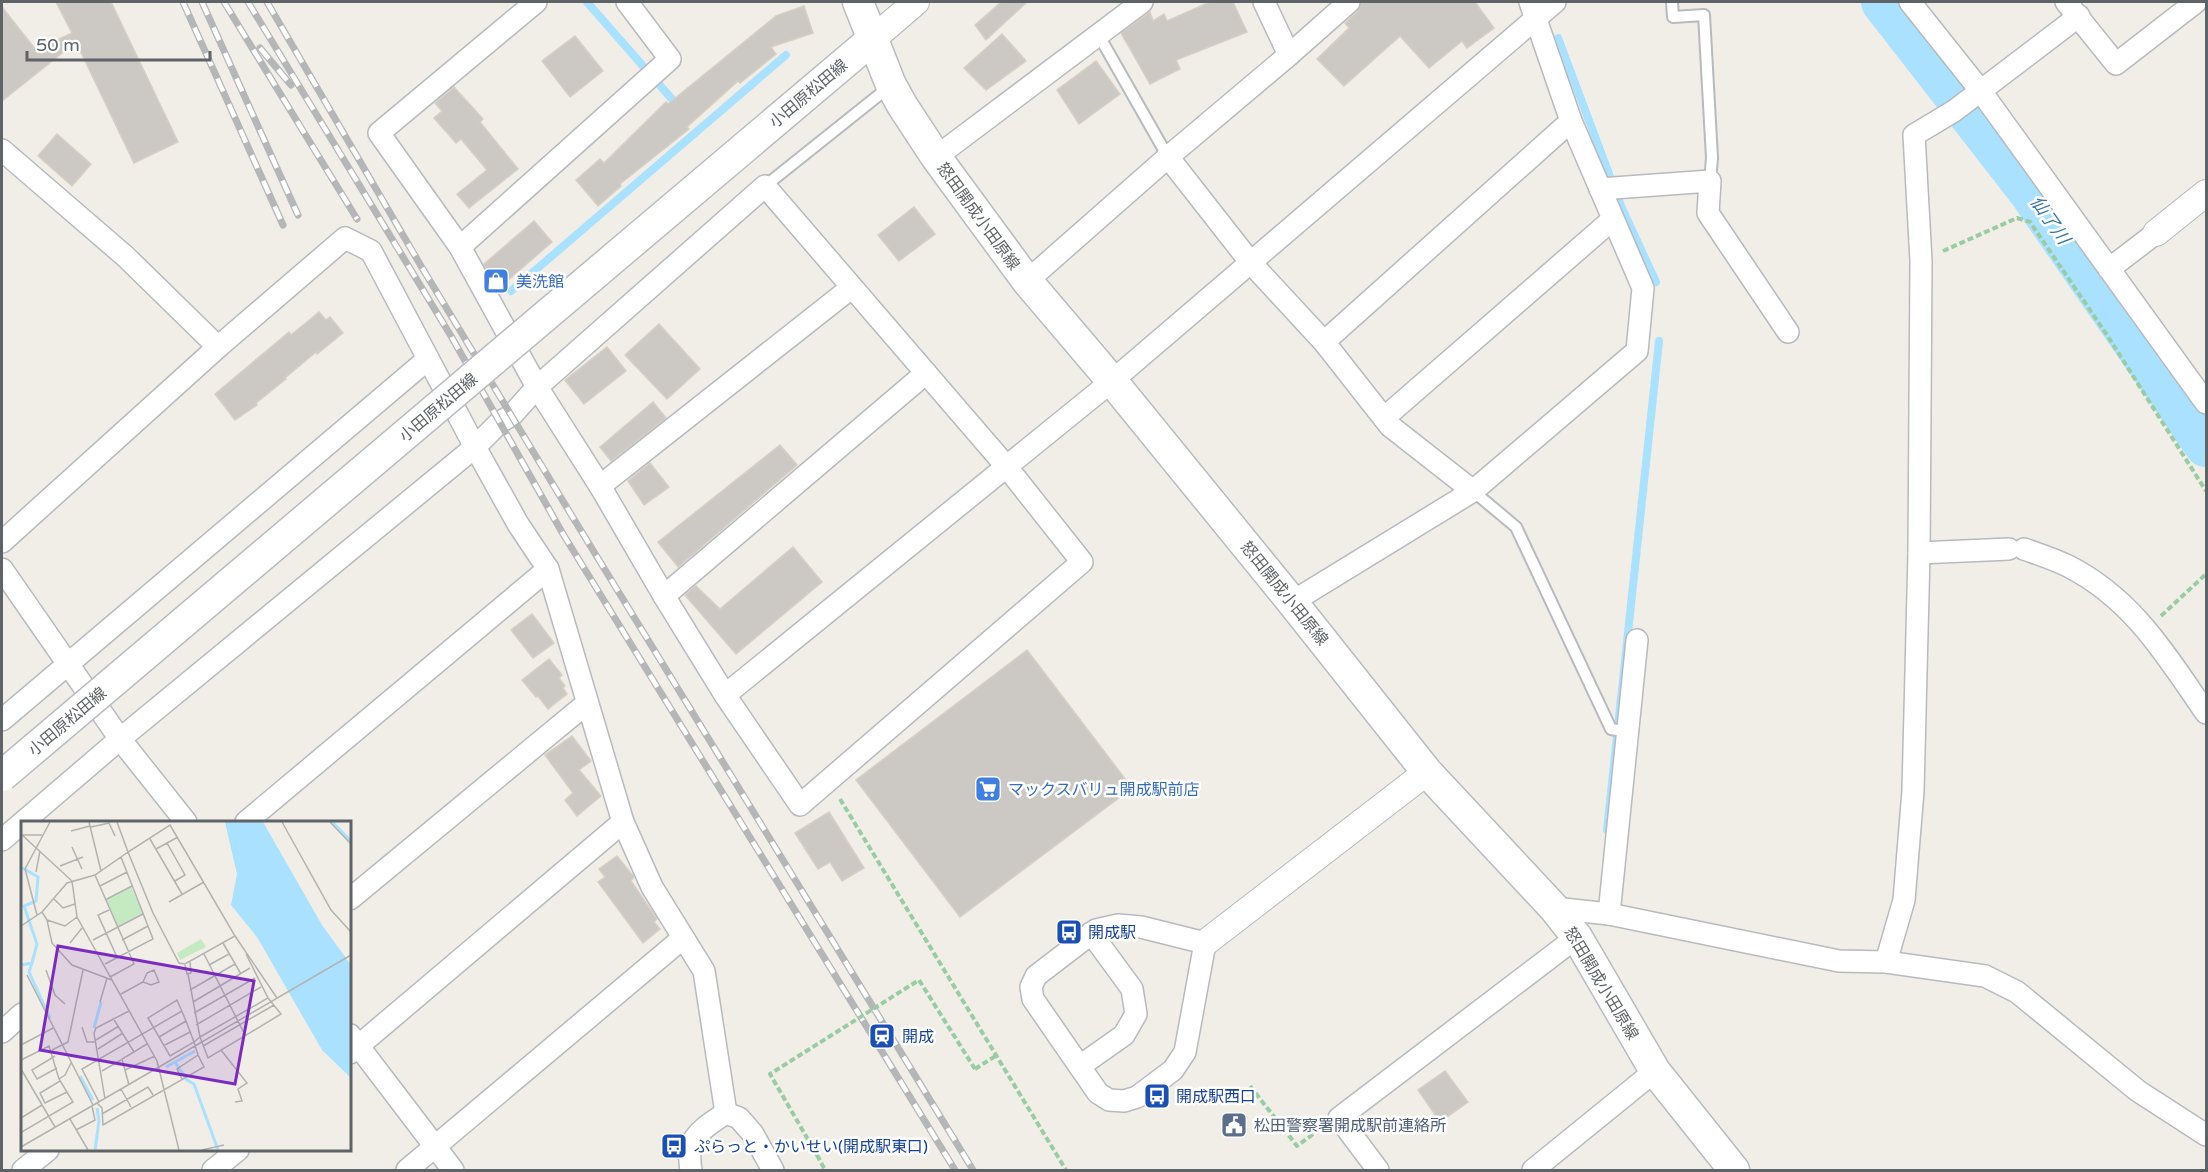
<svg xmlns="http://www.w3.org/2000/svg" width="2208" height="1172" font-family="'Varela Round','Noto Sans JP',sans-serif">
  <rect width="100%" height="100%" fill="#f1eee7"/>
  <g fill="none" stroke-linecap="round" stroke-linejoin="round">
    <!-- stream -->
    <g stroke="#a9e1ff" stroke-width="8">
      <polyline points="587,2 678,106"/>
      <polyline points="1558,38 1621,206 1656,282"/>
      <polyline points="511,291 786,55"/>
      <polyline points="1607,830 1659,341"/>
    </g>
    <!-- river -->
    <polyline stroke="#a9e1ff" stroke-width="44" points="1883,2 2030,191 2206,445"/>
  </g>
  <!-- building -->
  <g fill="#ccc9c4" stroke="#d7cfc4" stroke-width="1.5">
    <polygon points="56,2 111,2 178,142 134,163 76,42 2,101 2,7 36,50 72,33"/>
    <polygon points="1001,2 1027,2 986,40 975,25"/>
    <polygon points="1210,2 1233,2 1247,32 1176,60 1180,69 1150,84 1121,33 1150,12 1153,21 1164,14 1167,21"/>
    <polygon points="1361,2 1475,2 1494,28 1467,48 1462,41 1429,68 1400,36 1344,86 1317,59 1349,28 1345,23 1358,11"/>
    <polygon points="804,6 813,33 771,47 776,54 740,83 738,81 687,127 689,129 620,184 621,186 598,206 576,180 600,159 604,163 666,102 668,104 776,16"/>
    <polygon points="1002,34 1026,61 986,90 964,68"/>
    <polygon points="575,36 603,71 570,97 542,61"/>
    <polygon points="1096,61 1120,94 1079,124 1057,90"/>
    <polygon points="454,87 483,119 480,122 518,169 469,208 457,194 487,170 461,139 456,143 434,118 442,111 435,103"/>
    <polygon points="57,134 91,164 72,186 38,156"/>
    <polygon points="914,207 935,234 899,261 878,235"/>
    <polygon points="534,221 552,242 498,289 484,264"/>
    <polygon points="319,312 326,320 330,317 343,333 317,354 316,352 285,378 286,379 256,403 257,405 235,420 215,394 289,332 291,335"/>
    <polygon points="659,324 700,369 667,399 625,355"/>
    <polygon points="607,347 626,371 584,404 565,380"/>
    <polygon points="653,402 666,418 611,461 600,447"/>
    <polygon points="780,445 797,465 678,567 658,542"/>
    <polygon points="650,463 669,487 644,505 628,481"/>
    <polygon points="793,547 822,582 736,654 685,595 696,586 720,609"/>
    <polygon points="532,614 554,643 533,658 511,630"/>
    <polygon points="1027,650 1132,788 960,917 856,780"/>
    <polygon points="549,659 562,675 559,678 565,686 563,688 567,694 548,709 538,696 536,697 522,680"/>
    <polygon points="572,736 591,761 579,770 601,796 577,816 565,800 573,793 545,755"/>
    <polygon points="829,812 864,868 842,881 830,862 818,869 795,833"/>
    <polygon points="617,856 634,877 631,881 657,919 654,922 660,929 643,943 598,882 605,877 599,869"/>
    <polygon points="1445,1071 1468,1102 1440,1122 1418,1090"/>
  </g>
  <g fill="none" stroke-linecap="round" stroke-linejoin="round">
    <defs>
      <g id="service">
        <polyline points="1672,2 1673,17 1704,15 1712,158 1710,181"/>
        <polyline points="1098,34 1168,157"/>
        <polyline points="765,186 889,87"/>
        <polyline points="1473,491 1516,527 1611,729 1628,732"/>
      </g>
      <g id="minor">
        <polyline points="1910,2 1980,90 2206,403"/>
        <polyline points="2066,2 2116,64 2196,2"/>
        <polyline points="1289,55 1349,2"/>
        <polyline points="2,150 126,257 218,347"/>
        <polyline points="936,157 1142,2"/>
        <polyline points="1168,157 1251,263 1324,342 1390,426 1473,491"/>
        <polyline points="1600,189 1710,181 1708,213 1788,332"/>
        <polyline points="460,247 670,59 627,2"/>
        <polyline points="2109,269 2156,233"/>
        <polyline points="1027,281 1168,157 1289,55 1264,2"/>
        <polyline points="1324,342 1571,121"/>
        <polyline points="1384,418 1613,219"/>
        <polyline points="600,486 851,288"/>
        <polyline points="2,542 218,347 345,238 371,251 475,447 500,422 512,415 537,387 765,186 1006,466 1082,562 800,805 725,695 664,596 600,486 537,387 460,247 379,133 536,2"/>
        <path d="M2024 549C2038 554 2054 559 2068 566 2133 599 2166 655 2206 713"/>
        <polyline points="1919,553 2009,549"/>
        <polyline points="2,569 120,739 186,822"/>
        <polyline points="664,596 926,373"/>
        <polyline points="1292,602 1473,491 1637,351 1643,288 1571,121 1530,2"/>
        <polyline points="725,695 1112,381 1555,2"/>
        <polyline points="2,720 428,359"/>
        <polyline points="246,822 548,569"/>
        <polyline points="2,840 120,739 475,447 518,524 548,569 623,822 652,887 704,971 726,1113"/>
        <polyline points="350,899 586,704"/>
        <polyline points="1554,908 1609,914 1839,961 1886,962 1985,976 2017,992 2138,1091 2206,1135"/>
        <polyline points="1609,914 1637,640"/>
        <polygon points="1118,925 1141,927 1205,943 1185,1052 1173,1070 1137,1097 1124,1101 1109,1100 1098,1093 1033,999 1031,987 1036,976 1096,930"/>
        <polyline points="1886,962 1904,900 1913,791 1919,553 1921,261 1914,135 1954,111 2079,16"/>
        <polyline points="2,1032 22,1014"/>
        <polyline points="350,1035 453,1170"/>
        <polyline points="350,1053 623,822"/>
        <polyline points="1080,1066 1124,1035 1136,1014 1132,989 1091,933"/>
        <polyline points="23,1170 48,1150"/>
        <polyline points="213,1170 238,1150"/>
        <polyline points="407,1170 683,938"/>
        <path d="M691 1170C685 1137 701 1130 726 1113L739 1118 753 1134 773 1170"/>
        <polyline points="1378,1170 1339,1118 1577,937"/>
        <polyline points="1533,1170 1655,1071"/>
      </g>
      <g id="tertiary">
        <polyline points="874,38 916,2"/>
        <polyline points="2156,233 2206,193"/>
        <polyline points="1205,943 1427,772"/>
      </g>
      <g id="secondary">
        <polyline points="858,2 891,85 902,105 936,157 1027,281 1112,381 1292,602 1427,772 1554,908 1577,937 1655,1071 1734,1170"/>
        <polyline points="628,246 874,38"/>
      </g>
    </defs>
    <!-- service casing -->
    <use href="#service" stroke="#b7babe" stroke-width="14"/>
    <!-- minor casing -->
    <use href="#minor" stroke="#b7babe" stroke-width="24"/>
    <!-- tertiary casing -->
    <use href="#tertiary" stroke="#b7babe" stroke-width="28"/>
    <!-- secondary casing -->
    <use href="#secondary" stroke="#b8bcc1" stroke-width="33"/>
    <!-- path -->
    <g stroke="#9acca4" stroke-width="4" stroke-dasharray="6 3" stroke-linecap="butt">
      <polyline points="1943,251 2017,218 2030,222 2107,335 2206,491"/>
      <polyline points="2161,616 2206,574"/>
      <polyline points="840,799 1066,1170"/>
      <polyline points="975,1069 997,1055"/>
      <polyline points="1250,1086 1297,1146 1320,1129"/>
      <polyline points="817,1155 825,1170"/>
    </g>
    <!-- service -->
    <use href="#service" stroke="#fff" stroke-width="10"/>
    <!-- minor -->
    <use href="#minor" stroke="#fff" stroke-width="21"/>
    <!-- tertiary -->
    <use href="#tertiary" stroke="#fff" stroke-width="26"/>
    <!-- secondary -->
    <use href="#secondary" stroke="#fff" stroke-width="30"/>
    <defs>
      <g id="rail">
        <polyline points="183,2 283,225"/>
        <polyline points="202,2 298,215"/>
        <polyline points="224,2 357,219"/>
        <polyline points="248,2 451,336 563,534 955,1170"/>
        <polyline points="267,2 421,266 572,516 973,1170"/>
        <polyline points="260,48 291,85"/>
      </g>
    </defs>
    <!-- rail casing -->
    <use href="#rail" stroke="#b5b6b7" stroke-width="7"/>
    <!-- rail -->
    <use href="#rail" stroke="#fff" stroke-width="4.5" stroke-dasharray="14" stroke-linecap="butt"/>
    <defs>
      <polyline id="secondary-bridge" points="2,776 628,246"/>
    </defs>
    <!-- secondary-bridge casing -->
    <use href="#secondary-bridge" stroke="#b8bcc1" stroke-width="33" stroke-linecap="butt"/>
    <!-- path-bridge -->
    <polyline stroke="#9acca4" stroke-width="4" stroke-dasharray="6 3" stroke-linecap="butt" points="817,1155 770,1074 919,980 975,1069"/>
    <!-- secondary-bridge -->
    <use href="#secondary-bridge" stroke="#fff" stroke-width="30"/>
  </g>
  <!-- icons -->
  <defs>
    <symbol id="shop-square" viewBox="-11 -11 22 22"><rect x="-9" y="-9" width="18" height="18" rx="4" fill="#3f7fe0" stroke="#fff"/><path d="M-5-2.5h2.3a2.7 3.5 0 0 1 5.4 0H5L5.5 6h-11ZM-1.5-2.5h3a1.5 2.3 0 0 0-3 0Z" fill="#fff"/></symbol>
    <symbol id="supermarket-square" viewBox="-11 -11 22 22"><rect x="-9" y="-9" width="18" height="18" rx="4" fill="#3f7fe0" stroke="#fff"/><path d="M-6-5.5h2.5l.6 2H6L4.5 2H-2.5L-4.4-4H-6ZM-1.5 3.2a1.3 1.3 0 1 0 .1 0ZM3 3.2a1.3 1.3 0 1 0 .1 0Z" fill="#fff"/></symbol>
    <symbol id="bus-square" viewBox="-11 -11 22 22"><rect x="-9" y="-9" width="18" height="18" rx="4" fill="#1a4fb4" stroke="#fff"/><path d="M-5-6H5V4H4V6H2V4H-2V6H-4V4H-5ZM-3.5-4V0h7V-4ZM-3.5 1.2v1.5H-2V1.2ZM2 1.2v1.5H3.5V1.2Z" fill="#fff"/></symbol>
    <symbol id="station-square" viewBox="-11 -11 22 22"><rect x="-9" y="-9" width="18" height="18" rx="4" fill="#1a4fb4" stroke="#fff"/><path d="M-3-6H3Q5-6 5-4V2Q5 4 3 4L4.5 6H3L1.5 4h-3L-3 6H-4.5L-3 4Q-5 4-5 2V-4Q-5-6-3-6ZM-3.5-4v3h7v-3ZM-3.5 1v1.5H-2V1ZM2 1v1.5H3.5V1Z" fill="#fff"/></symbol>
    <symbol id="civic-square" viewBox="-11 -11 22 22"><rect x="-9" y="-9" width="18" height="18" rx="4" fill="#5c6f8a" stroke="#fff"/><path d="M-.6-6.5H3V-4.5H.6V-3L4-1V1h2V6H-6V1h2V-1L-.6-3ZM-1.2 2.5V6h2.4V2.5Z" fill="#fff"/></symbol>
  </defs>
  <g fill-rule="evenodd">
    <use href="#shop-square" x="481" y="266" width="30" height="30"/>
    <use href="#supermarket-square" x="973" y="774" width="30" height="30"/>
    <use href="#bus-square" x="1054" y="917" width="30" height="30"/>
    <use href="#station-square" x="867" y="1021" width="30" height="30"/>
    <use href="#bus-square" x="1142" y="1081" width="30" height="30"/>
    <use href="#civic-square" x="1219" y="1110" width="30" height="30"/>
    <use href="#bus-square" x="659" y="1131" width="30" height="30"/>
  </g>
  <g text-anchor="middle" stroke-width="5" stroke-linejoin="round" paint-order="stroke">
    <!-- street labels -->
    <g font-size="16" fill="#5e6368" stroke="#fff">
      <text transform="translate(808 93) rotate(-40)" y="6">小田原松田線</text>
      <text transform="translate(979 216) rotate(54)" y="6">怒田開成小田原線</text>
      <text transform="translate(438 407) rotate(-40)" y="6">小田原松田線</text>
      <text transform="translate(1285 593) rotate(51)" y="6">怒田開成小田原線</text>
      <text transform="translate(67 721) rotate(-40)" y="6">小田原松田線</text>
      <text transform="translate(1602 983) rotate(59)" y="6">怒田開成小田原線</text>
    </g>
    <!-- shop labels -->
    <g font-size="16" fill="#366cbe" stroke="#fff" text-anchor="start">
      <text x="516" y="287">美洗館</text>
      <text x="1008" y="795">マックスバリュ開成駅前店</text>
    </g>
    <!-- transit labels -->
    <g font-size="16" fill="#164399" stroke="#fff" text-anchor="start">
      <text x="1088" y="938">開成駅</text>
      <text x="902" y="1042">開成</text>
      <text x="1176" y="1102">開成駅西口</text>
      <text x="694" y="1152">ぷらっと・かいせい(開成駅東口)</text>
    </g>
    <!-- service labels -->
    <g font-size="16" fill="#4e5e75" stroke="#fff" text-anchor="start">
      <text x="1254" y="1131">松田警察署開成駅前連絡所</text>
    </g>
    <!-- water labels -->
    <g font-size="18" font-style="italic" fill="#3777a7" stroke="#fff">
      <text transform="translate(2050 220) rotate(55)" y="6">仙了川</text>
    </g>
  </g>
  <!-- overview -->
  <g transform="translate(21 821)">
    <rect width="330" height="330" fill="#f1eee7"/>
    <path d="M110 66 122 92 96 106 85 79ZM180 118 185 126 159 139 156 132Z" fill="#c5eac2"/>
    <path d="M204 1H242L301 104 330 144V257L301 229 236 116 210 84 216 53Z" fill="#a9e1ff"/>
    <path fill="none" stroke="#a9e1ff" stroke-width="3" d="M311 1 330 20M0 46 17 56 15 80 3 85 16 123 11 142M0 144 11 142 8 151 29 197M73 207 80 181M154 241 166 259 173 263 197 329M145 246 174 230M59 255 72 279M74 329 78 300 76 287"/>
    <path fill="none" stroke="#b2b2b0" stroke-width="1.5" d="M68 1 80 50M261 1 310 89 330 111M309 1 330 23M149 4 214 115 164 143 158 142 132 92 107 31ZM70 6 88 2 94 15M50 10 69 5M0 13 51 60 56 96 136 240 158 329M1 14H21M129 18 161 73M146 22 164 54 154 60M51 26 61 48M135 28 157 16M39 45 62 36M15 51 19 30M74 54 113 143 89 156M79 65 106 51M32 77 42 87 54 83M84 79 111 65M148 81 183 61M88 89 77 94 96 136M21 91 26 99 31 122 51 144 91 159M16 94 4 48 29 1M26 99 44 105 56 96M0 105 21 91 46 62 74 54 107 31 96 1M214 115 256 177M72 119 122 93M101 119 127 105M49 122 61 107M202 122 220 153M183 133 224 214M84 143 132 118 100 36M164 144 166 153 170 152 169 141M188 144 208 133M25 149 34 174 44 183M167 153 179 216 247 177 225 133M6 154 72 284M169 169 214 143M100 173 122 161 126 152 133 149 138 161 130 164 122 161M79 181 86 157M172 181 229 147M173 192 234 157M92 197 113 231M175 204 240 166M61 206 66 221H75M138 216 165 200M75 219 98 205M0 224 32 207M144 224 169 211M182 225 253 184M77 228 102 212M31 229 47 221 62 149M200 229 226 262 217 268 221 280 214 281M34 235 11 249 16 258 36 247M0 239 28 225 38 258 52 281 1 311 0 308M138 246 330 134M0 248 34 306M104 249 134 235M81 250 100 239M38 258 44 254 50 242M161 258 156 248 177 234M39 260 19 272 24 282 46 271M108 264 101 238 126 223M100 268 110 286M84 278 73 212 75 207 108 190M78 281 61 248 161 190M76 282 81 287 82 304 183 246 177 234 173 221 165 200 156 179 127 197 149 235 173 221 179 216 187 237 260 193 247 177M81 293 127 266 132 274M0 297 21 284M49 298 67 329M55 309 74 299 71 285M0 326 138 246M181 329 203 324"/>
    <path fill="#7b2cbf" fill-opacity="0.15" stroke="#7b2cbf" stroke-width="3" d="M37 125 233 160 214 263 19 229Z"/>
    <rect width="330" height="330" fill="none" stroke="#5e6368" stroke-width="3"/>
  </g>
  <!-- border -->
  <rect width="2208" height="1172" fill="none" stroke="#5e6368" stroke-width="6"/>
  <!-- scale -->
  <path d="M27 51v9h183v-9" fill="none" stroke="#5e6368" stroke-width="3"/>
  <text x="36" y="51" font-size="18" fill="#5e6368" stroke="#ffffff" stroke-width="4.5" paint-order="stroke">50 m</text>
</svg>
